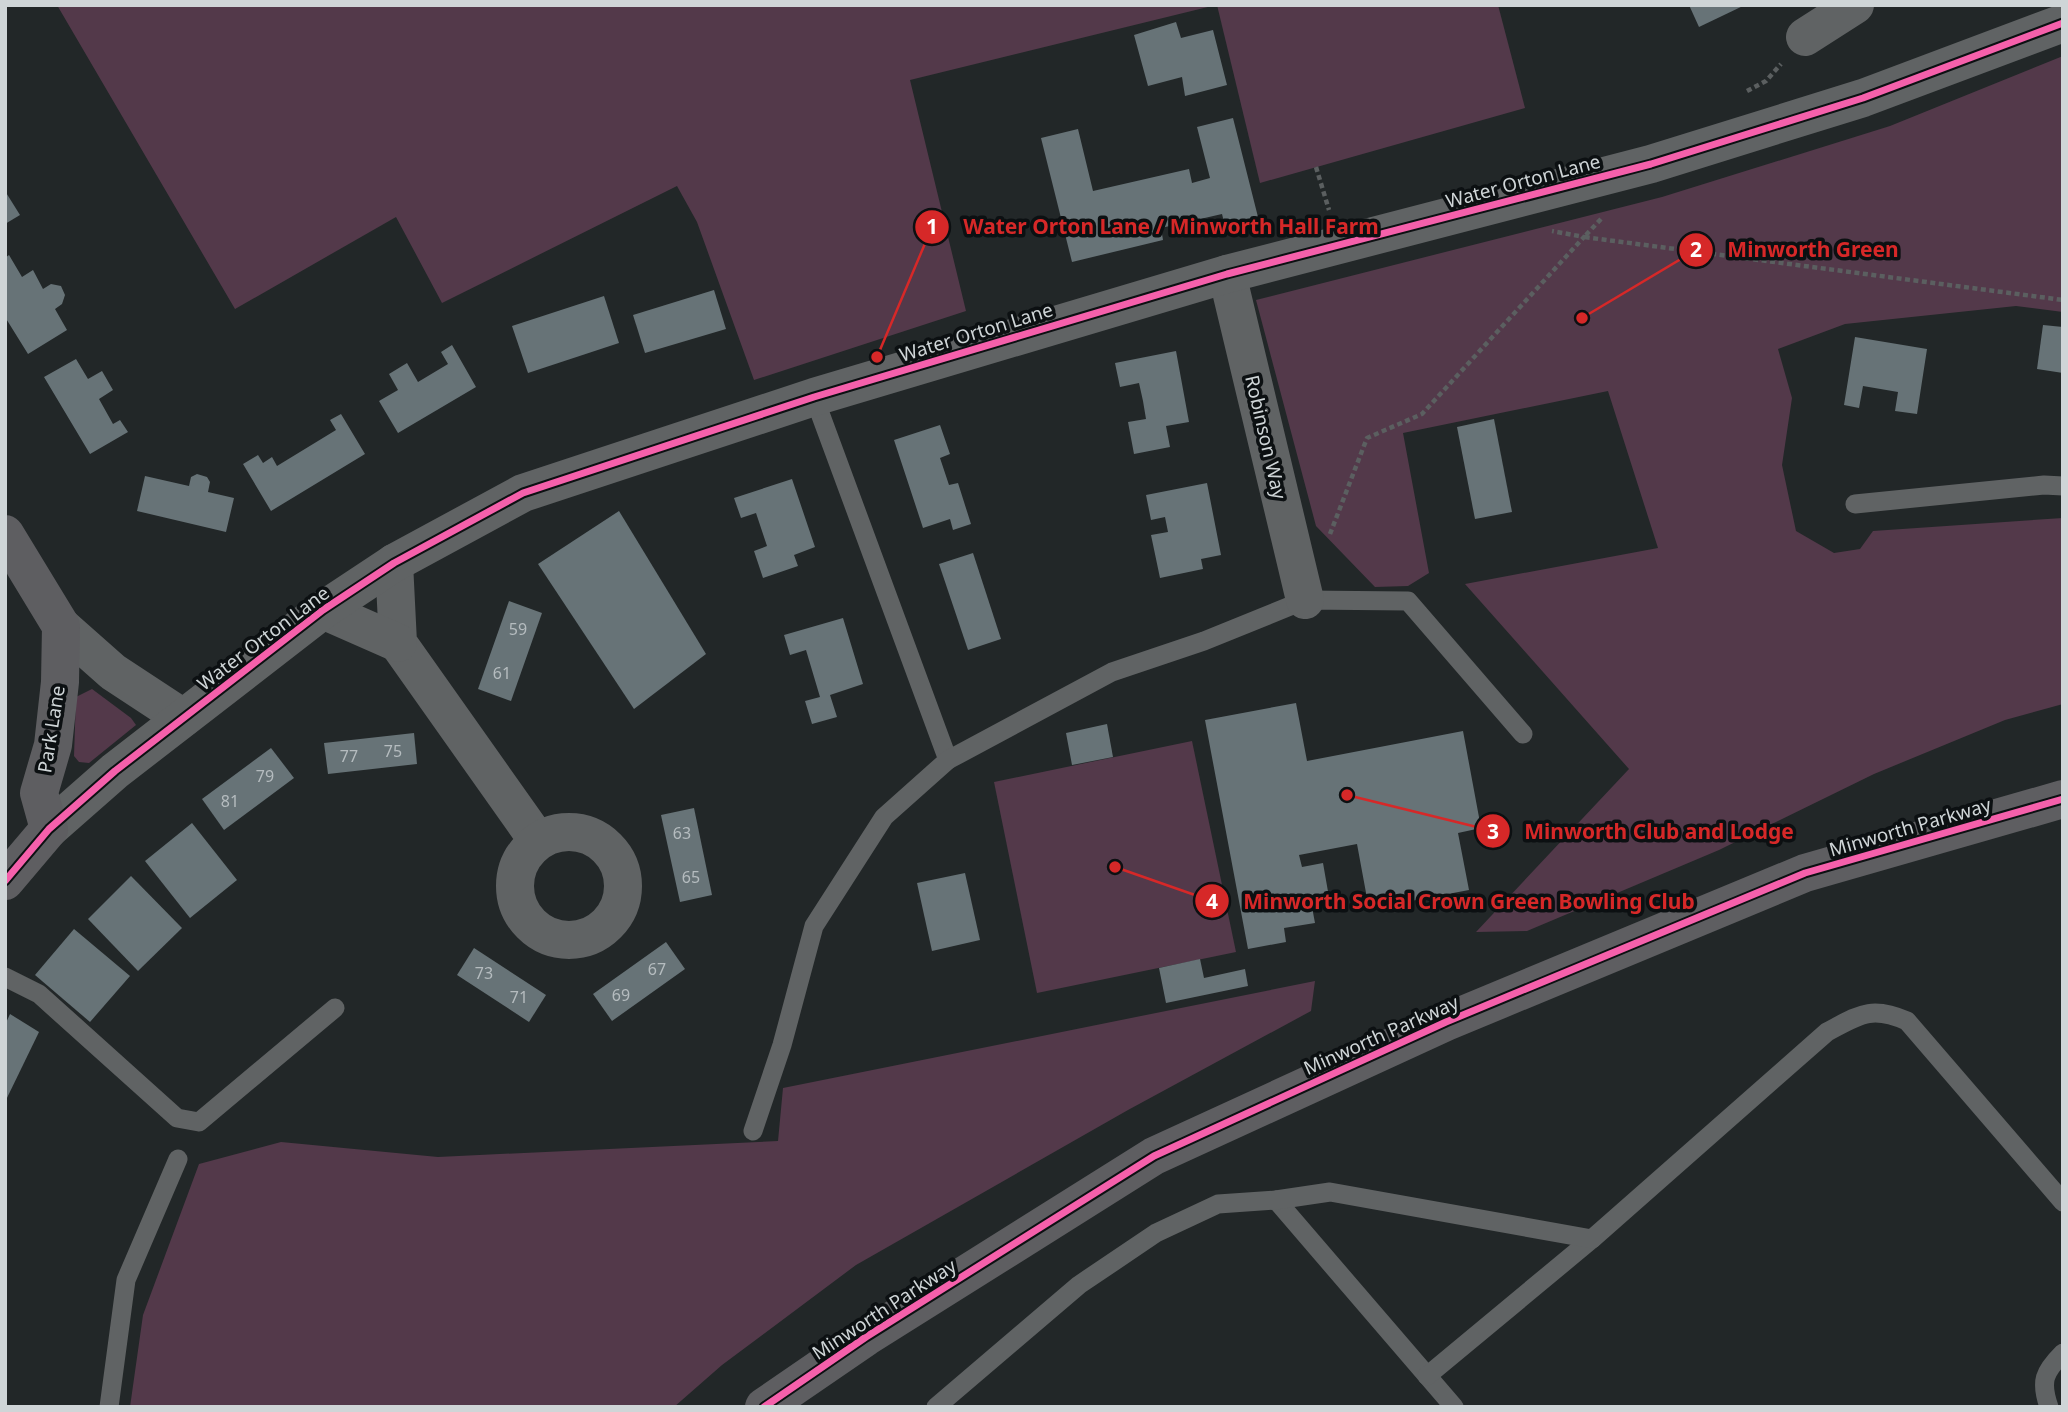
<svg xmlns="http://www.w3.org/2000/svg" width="2068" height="1412" font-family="'Noto Sans',sans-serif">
  <rect width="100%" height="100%" fill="#222728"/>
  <!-- green -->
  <g fill="#53394a">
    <polygon points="57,5 1216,5 910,80 966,311 754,380 697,222 677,186 442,303 396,217 235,309"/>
    <polygon points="1217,5 1498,5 1525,108 1260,183"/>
    <polygon points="2063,56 2063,312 2016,306 1845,324 1778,349 1792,398 1782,465 1796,531 1834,553 1860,549 1873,531 2063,518 2063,704 2005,720 1874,774 1719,850 1527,931 1476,932 1629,769 1465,584 1658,548 1608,391 1403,433 1429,573 1408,586 1375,587 1316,526 1256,300 1662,197 1890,126"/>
    <polygon points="92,689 131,718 136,725 89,763 79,762 74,756 76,697"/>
    <polygon points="1192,741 1236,952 1037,993 994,782"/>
    <polygon points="1315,981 1311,1011 1128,1110 856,1265 722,1365 674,1407 130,1407 143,1315 199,1164 281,1142 438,1157 778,1141 783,1088"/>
  </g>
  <!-- building -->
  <g fill="#677377">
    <polygon points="1689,5 1745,5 1699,27"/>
    <polygon points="1176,22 1181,38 1213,30 1227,85 1185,96 1182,77 1148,86 1134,35"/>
    <polygon points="1233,118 1259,221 1226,230 1222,214 1161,228 1163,240 1072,262 1041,138 1078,129 1093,191 1189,169 1192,183 1210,178 1197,127"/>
    <polygon points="5,191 20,215 5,224"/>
    <polygon points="9,255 22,277 33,270 43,289 51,284 61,286 65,295 62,304 55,309 67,330 28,354 5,317 5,258"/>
    <polygon points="714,290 726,329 645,353 633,315"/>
    <polygon points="604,296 619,343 528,373 512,326"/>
    <polygon points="2043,325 2063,327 2063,373 2037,369"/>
    <polygon points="1855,337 1927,349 1917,414 1895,411 1898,392 1863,386 1859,408 1844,405"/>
    <polygon points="452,345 476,387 398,433 379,401 398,390 389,374 407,363 418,382 448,364 441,352"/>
    <polygon points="1176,351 1189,422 1166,426 1170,447 1134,454 1128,422 1146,419 1143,401 1139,383 1120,387 1115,363"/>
    <polygon points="76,359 88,379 102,371 113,390 99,399 113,424 120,420 128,432 90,454 44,377"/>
    <polygon points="341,414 365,454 271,511 243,464 258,455 263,463 272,457 277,466 336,430 330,420"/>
    <polygon points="1494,419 1512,512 1475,519 1457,427"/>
    <polygon points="940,425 950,454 940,458 949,485 958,483 971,524 953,530 950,519 923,528 894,440"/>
    <polygon points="197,474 207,477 210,482 208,492 234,498 226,532 137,511 145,476 189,486 191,477"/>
    <polygon points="792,479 815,547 794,555 798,566 763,578 754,551 767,546 756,513 741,518 734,498"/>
    <polygon points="1207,483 1221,555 1201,559 1203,569 1160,578 1151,535 1168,532 1165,517 1151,520 1146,495"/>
    <polygon points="619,511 706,654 634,709 538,564"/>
    <polygon points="973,553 1001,639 968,650 939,564"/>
    <polygon points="509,601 542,613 511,701 478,689"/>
    <polygon points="843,618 863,684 830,695 837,717 812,724 805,701 820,697 806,650 790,655 784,635"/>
    <polygon points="1296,703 1307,761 1463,731 1481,828 1458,833 1469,890 1369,909 1357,844 1299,855 1302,867 1323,863 1330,903 1312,907 1315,923 1284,928 1286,942 1248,949 1205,720"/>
    <polygon points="1107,724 1113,757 1072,765 1066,733"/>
    <polygon points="414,733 417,764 328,774 324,743"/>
    <polygon points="271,748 294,778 224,830 202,799"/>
    <polygon points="694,808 712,895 680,902 661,815"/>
    <polygon points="192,823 237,880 190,918 145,861"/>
    <polygon points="965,873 980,940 932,951 917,883"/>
    <polygon points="131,876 182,928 138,971 88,919"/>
    <polygon points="74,929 130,976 90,1022 35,975"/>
    <polygon points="666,942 685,969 612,1021 593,994"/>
    <polygon points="474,948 546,995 529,1022 457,975"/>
    <polygon points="1200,959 1204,978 1245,969 1248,986 1166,1003 1159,968"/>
    <polygon points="10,1014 39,1032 5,1102 5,1025"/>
  </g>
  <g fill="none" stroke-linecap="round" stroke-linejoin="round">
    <!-- path -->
    <g stroke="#5b5f60" stroke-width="4.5" stroke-dasharray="5 3.5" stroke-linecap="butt">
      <polyline points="1747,91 1766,81 1781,64"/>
      <polyline points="1316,167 1329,210"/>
      <polyline points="1601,219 1584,237 2063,300"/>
      <polyline points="1330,534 1367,438 1422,414 1584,237 1552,231"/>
    </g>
    <!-- lane -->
    <g stroke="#606364" stroke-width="19">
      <polyline points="814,397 948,760"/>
      <polyline points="1855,504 2044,485 2063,486"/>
      <polyline points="5,977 39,994 177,1118 199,1122 335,1008"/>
      <polyline points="753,1131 782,1045 814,926 884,817 948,760 1112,672 1204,641 1305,600 1408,601 1523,734"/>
      <polyline points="1276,1200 1454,1407"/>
      <polyline points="1427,1376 1592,1239"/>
      <polyline points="109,1407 126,1280 178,1159"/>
      <path d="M936 1407 1079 1285 1156 1233 1218 1204 1276 1200 1330 1192 1592 1239 1827 1032C1859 1015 1871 1005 1907 1021L2063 1202"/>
      <path d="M2049 1407C2040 1381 2044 1372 2063 1353"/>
    </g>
    <!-- street -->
    <g stroke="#606364" stroke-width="38">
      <polyline points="1805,37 1855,5"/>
      <polyline points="1227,274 1305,600"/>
      <polyline points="394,563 398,643 538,841"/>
      <polyline points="323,610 398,643"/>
      <polyline points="61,626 113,672 183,718"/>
      <polyline points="49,829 115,771 323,610 394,563 523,493 814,397 1227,274 1651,164 1863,98 2063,23"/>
      <circle cx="569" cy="886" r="54"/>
    </g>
    <!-- secondary -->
    <g stroke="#5e5e61" stroke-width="38">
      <polyline points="5,534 61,626 60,682 53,745 39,793 49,829 5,881"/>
      <polyline points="764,1407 866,1337 1154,1156 1446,1022 1805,873 2063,799"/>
    </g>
    <defs>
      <g id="cycleway">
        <polyline points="5,881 49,829 115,771 323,610 394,563 523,493 814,397 1227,274 1651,164 1863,98 2063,23"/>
        <polyline points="764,1407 866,1337 1154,1156 1446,1022 1805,873 2063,799"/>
      </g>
    </defs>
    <!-- cycleway casing -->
    <use href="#cycleway" stroke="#0c1012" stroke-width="11"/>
    <!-- cycleway -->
    <use href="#cycleway" stroke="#f560ab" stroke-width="7"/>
  </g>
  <g text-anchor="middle" stroke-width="7" stroke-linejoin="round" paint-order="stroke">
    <!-- number labels -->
    <g font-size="16" fill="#b5bcbf">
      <text x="518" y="635">59</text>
      <text x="502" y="679">61</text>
      <text x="393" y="757">75</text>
      <text x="349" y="762">77</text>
      <text x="265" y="782">79</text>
      <text x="230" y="807">81</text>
      <text x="682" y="839">63</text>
      <text x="691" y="883">65</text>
      <text x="657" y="975">67</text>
      <text x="484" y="979">73</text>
      <text x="621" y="1001">69</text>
      <text x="519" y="1003">71</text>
    </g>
    <!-- street labels -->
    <g font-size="19" fill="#cfd5d7" stroke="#0c1012">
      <text transform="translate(1523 181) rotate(-15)" y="7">Water Orton Lane</text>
      <text transform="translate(976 332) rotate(-17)" y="7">Water Orton Lane</text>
      <text transform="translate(1266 437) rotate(77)" y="7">Robinson Way</text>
      <text transform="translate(263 638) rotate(-37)" y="7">Water Orton Lane</text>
      <text transform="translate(51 729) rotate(-81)" y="7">Park Lane</text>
      <text transform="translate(1910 827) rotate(-16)" y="7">Minworth Parkway</text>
      <text transform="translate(1381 1035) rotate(-24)" y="7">Minworth Parkway</text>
      <text transform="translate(884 1309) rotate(-33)" y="7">Minworth Parkway</text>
    </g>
  </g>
  <!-- callouts -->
  <path fill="none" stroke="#d62828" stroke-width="2.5" d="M877 357L932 227M1582 318L1696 250M1347 795L1493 831M1115 867L1212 901"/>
  <g fill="#d62828" stroke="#0c1012" stroke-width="2.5">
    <circle cx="877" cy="357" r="7"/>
    <circle cx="1582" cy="318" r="7"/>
    <circle cx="1347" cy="795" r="7"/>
    <circle cx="1115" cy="867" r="7"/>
    <circle cx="932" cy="227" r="18"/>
    <circle cx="1696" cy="250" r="18"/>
    <circle cx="1493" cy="831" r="18"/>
    <circle cx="1212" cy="901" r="18"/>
  </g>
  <g font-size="21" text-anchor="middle" font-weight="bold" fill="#fff">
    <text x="932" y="234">1</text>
    <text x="1696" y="257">2</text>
    <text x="1493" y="839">3</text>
    <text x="1212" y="909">4</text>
  </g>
  <g font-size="21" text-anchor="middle" font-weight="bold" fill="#d62828" stroke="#0c1012" stroke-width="7" stroke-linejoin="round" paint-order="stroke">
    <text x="1171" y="234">Water Orton Lane / Minworth Hall Farm</text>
    <text x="1813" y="257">Minworth Green</text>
    <text x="1659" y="839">Minworth Club and Lodge</text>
    <text x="1469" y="909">Minworth Social Crown Green Bowling Club</text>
  </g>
  <!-- border -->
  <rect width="2068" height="1412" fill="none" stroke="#cfd5d7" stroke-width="14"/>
</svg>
